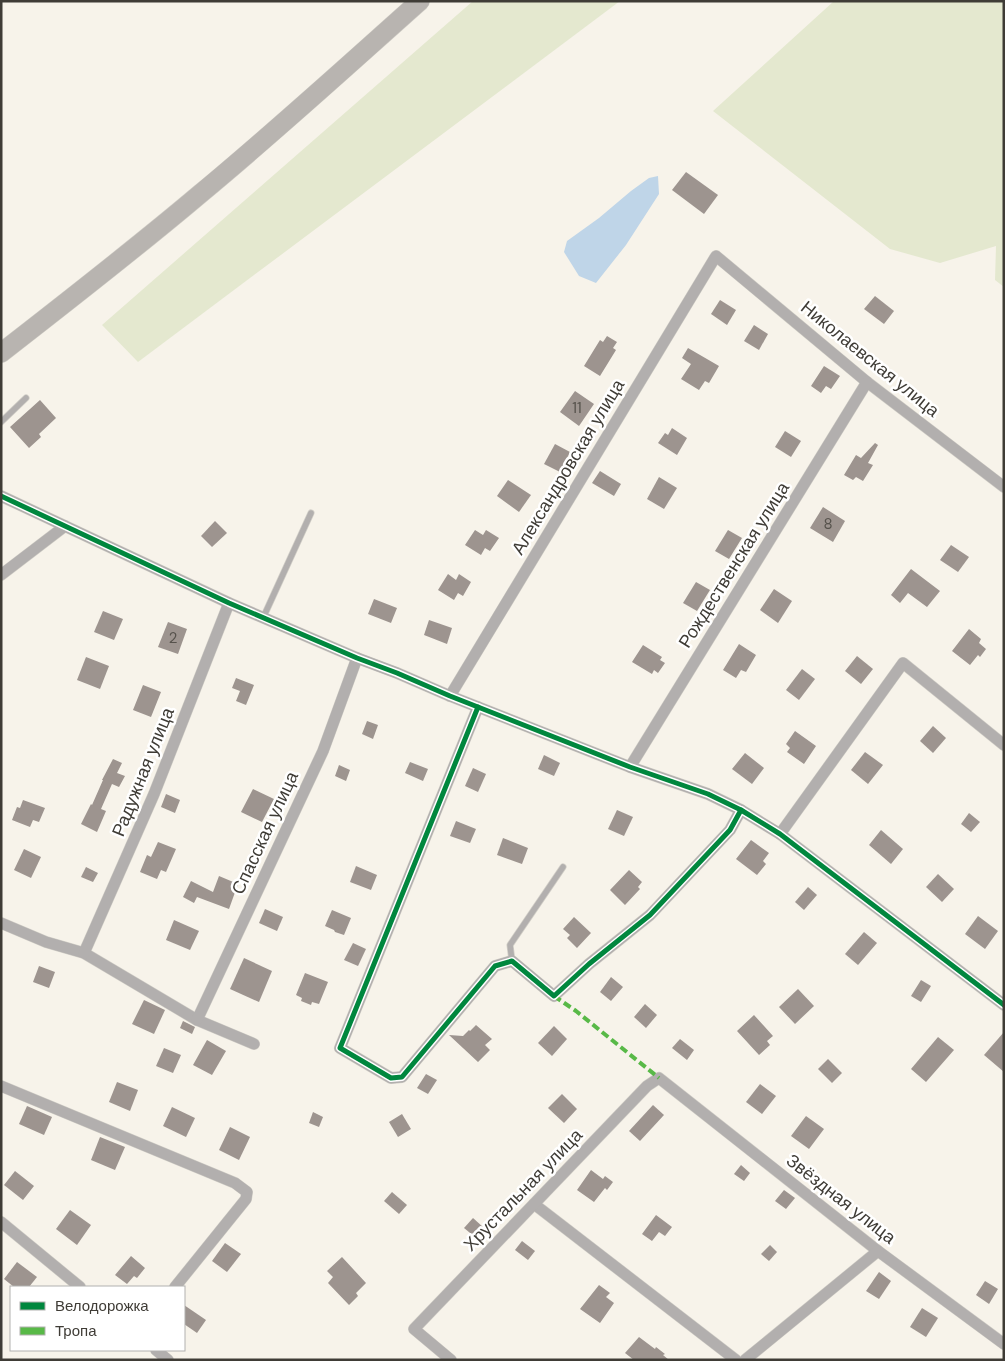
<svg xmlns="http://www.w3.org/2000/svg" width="1005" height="1361" font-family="'DM Sans',sans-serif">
  <rect width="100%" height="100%" fill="#f7f3ea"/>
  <!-- green -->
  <g fill="#e4e8cf">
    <polygon points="473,1 620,1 138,362 102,325"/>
    <polygon points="834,1 1004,1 1004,287 995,280 996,246 940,263 890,249 713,111"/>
  </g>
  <!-- water -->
  <polygon fill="#bfd5e8" points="658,176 659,194 626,245 596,283 579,276 564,252 567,241 599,218 631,191 649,178"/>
  <!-- building -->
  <g fill="#9d948f">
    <polygon points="686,172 718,195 704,214 672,190"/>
    <polygon points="875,296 894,311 884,324 864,309"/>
    <polygon points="720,300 736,310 727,325 711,314"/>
    <polygon points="754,325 768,334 759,350 744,341"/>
    <polygon points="607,336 617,342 613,348 616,350 600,376 584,366 600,340 603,342"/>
    <polygon points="688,348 719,366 709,383 705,381 699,390 681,379 691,364 682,358"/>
    <polygon points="824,366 840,376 831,389 826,386 821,393 811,386"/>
    <polygon points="575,391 594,404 579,426 560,412"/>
    <polygon points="40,400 56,418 39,434 41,437 29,448 10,427"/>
    <polygon points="672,428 687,438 677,455 658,443 665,433 668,435"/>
    <polygon points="785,431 801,441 791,457 775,447"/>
    <polygon points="875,443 878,445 868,463 873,465 863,481 856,477 853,480 844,475 856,455 861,458"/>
    <polygon points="555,444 570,452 560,472 544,464"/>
    <polygon points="600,471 621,484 614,496 592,483"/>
    <polygon points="659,477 677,488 664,509 647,499"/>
    <polygon points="508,480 531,495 519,512 497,496"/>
    <polygon points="823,507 845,521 833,542 810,528"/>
    <polygon points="215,521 227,533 212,547 201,536"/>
    <polygon points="475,530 483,535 486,530 499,538 490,551 485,548 481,555 465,545"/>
    <polygon points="728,530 742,538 729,559 715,551"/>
    <polygon points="951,545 969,557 958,572 940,560"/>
    <polygon points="911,569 940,591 927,607 908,593 900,603 891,595"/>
    <polygon points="448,574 456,580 459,574 471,582 463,596 458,593 454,600 438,590"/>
    <polygon points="696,582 710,590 697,611 683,603"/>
    <polygon points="774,589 792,601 778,623 760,610"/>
    <polygon points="374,599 397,608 391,623 368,614"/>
    <polygon points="103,611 123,619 114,640 94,632"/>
    <polygon points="429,620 452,628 447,644 424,635"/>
    <polygon points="168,622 187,629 178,654 158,647"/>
    <polygon points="969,629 981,639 979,643 986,649 980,657 978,655 970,665 952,651"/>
    <polygon points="739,644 756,655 746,672 741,670 736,678 723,670"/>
    <polygon points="643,645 662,657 660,660 665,663 658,673 654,670 652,674 632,662"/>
    <polygon points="857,656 873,669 861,684 845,671"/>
    <polygon points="86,657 109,666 100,689 77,680"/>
    <polygon points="802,669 815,679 799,700 786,690"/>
    <polygon points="236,678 254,685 246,705 236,701 240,691 232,688"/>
    <polygon points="143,685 161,692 151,717 133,710"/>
    <polygon points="367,721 378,725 373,739 362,734"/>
    <polygon points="933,726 946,738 933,753 920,741"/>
    <polygon points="795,731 816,746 804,764 787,752 790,748 786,744"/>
    <polygon points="865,752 883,765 868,784 851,770"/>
    <polygon points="745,753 764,768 752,784 732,769"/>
    <polygon points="544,755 560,763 554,776 538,769"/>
    <polygon points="113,759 122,763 117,773 125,776 119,787 112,784 101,809 106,811 97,832 81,824 91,804 92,805 103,780 102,780"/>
    <polygon points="410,762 428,769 423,781 405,773"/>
    <polygon points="339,765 350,770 346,781 335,776"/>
    <polygon points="473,768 486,774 478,792 465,786"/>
    <polygon points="253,789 274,799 262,822 241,812"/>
    <polygon points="166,794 180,800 175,813 161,807"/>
    <polygon points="23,800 45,808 39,822 33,820 30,827 12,820 17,807 20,808"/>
    <polygon points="617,810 633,817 624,836 608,829"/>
    <polygon points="969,813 980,822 971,832 961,824"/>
    <polygon points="456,821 476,829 470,843 450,836"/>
    <polygon points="881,830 903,849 891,864 869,845"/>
    <polygon points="503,838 528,848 522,864 497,855"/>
    <polygon points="751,840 769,853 763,861 766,864 757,875 736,859"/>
    <polygon points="158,842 176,849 166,872 161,870 157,879 140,872 147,855 151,857"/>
    <polygon points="24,849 41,857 31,878 14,870"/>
    <polygon points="356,866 377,875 371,890 350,882"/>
    <polygon points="86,867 98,873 93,882 81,877"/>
    <polygon points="629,870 642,882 638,887 640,889 625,905 610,890"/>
    <polygon points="938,874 954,889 942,902 926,887"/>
    <polygon points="219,876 238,884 229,909 197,897 194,903 183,897 191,881 213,892"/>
    <polygon points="808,887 817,895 804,910 795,902"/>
    <polygon points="265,909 283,917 277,931 259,923"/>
    <polygon points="332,910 351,918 344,935 335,932 334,930 325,926"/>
    <polygon points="978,916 998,931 985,949 965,934"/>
    <polygon points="574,917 591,933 577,948 567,938 570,935 563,929"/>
    <polygon points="174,920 199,931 190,950 166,940"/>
    <polygon points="864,932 877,943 858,965 845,954"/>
    <polygon points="353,943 366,949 358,966 344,960"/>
    <polygon points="244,958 272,971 259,1002 230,989"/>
    <polygon points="39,966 55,972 49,988 33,982"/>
    <polygon points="305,973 328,982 319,1004 312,1002 311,1005 301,1001 302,998 296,995"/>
    <polygon points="611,977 623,987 611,1001 600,992"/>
    <polygon points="921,980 931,986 921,1002 911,996"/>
    <polygon points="798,989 814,1006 795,1024 779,1007"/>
    <polygon points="144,1000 165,1010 154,1034 132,1024"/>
    <polygon points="645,1004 657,1015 646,1028 634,1017"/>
    <polygon points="754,1015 773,1036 767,1041 770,1045 759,1055 737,1031"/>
    <polygon points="183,1021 195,1027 192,1034 180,1028"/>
    <polygon points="476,1025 492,1039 485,1045 490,1050 478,1062 449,1035 463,1036 469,1030 470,1031"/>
    <polygon points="554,1026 567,1039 552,1056 538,1043"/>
    <polygon points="1004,1032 1004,1072 984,1055"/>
    <polygon points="938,1037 954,1050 926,1082 911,1069"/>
    <polygon points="680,1039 694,1050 687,1060 672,1048"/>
    <polygon points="207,1040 226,1051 212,1075 193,1065"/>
    <polygon points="164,1048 181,1055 173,1073 156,1066"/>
    <polygon points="828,1059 842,1073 832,1083 818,1069"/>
    <polygon points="426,1074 437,1080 428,1094 417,1088"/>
    <polygon points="117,1082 138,1090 130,1111 109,1102"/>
    <polygon points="760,1084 776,1096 762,1114 746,1102"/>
    <polygon points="562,1094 577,1109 564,1123 548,1108"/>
    <polygon points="653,1105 664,1115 640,1141 629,1131"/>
    <polygon points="27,1106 52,1117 44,1135 19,1124"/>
    <polygon points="172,1107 195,1118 186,1137 163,1126"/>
    <polygon points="313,1112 323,1117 319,1127 309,1123"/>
    <polygon points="402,1114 411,1129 398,1137 389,1122"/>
    <polygon points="806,1116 824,1129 809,1149 791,1136"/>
    <polygon points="230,1127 250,1137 239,1160 219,1150"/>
    <polygon points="100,1137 125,1147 115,1170 91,1160"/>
    <polygon points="741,1165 750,1173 744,1181 734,1174"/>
    <polygon points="591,1170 603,1179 605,1176 613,1182 607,1190 605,1188 594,1202 577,1190"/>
    <polygon points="15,1171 34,1186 23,1200 4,1185"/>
    <polygon points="784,1190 795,1198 786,1209 775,1201"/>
    <polygon points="392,1192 407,1205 399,1214 384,1201"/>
    <polygon points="70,1210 91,1225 77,1245 56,1229"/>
    <polygon points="656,1215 672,1227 665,1236 659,1232 652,1241 642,1234"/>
    <polygon points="473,1218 483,1227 475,1237 464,1228"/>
    <polygon points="522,1241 535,1251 528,1260 515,1250"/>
    <polygon points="225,1243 241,1254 227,1272 212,1261"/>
    <polygon points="770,1245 777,1252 769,1261 761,1254"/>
    <polygon points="131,1256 145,1268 137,1278 134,1276 127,1284 115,1275"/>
    <polygon points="342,1257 366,1283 356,1293 358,1296 349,1305 328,1283 333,1277 327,1271"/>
    <polygon points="17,1262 37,1277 29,1287 14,1287 4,1279"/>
    <polygon points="879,1272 891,1281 879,1299 866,1291"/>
    <polygon points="985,1281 998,1289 989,1304 976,1295"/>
    <polygon points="599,1285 610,1293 606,1297 614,1303 600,1323 580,1309"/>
    <polygon points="184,1305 206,1320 197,1333 184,1324"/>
    <polygon points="922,1308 938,1318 926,1337 910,1327"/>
    <polygon points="639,1337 655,1349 656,1347 665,1354 663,1355 669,1360 634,1360 625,1353"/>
  </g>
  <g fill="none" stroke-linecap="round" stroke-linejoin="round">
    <defs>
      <g id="service">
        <polyline points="1,422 26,398"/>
        <polyline points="263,618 311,513"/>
        <polyline points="512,961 510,945 563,867"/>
      </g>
      <g id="minor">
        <polyline points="1,496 229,603 357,658 397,673 450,696 630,767 708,794 741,810 780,834 1004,1005"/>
        <polyline points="1,575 65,526"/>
        <polyline points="450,696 716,256 867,382 1004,487"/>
        <polyline points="478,707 340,1048 391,1078 402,1077 495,966 512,961 554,996 589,964 650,915 730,830 741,810"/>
        <polyline points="630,767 867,382"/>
        <polyline points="780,834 903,663 1004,745"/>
        <polyline points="1,923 46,942 84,953 197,1020 254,1044"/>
        <polyline points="84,953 154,794 229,603"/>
        <polyline points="197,1020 323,751 357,658"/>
        <polyline points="1,1086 235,1183 247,1192 246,1199 175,1287"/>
        <polyline points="534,1204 736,1360"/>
        <polyline points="1,1222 80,1287"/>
        <polyline points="156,1350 168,1360"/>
        <polyline points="451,1360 414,1329 647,1086 659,1078 878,1251 1004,1344"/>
        <polyline points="745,1360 878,1251"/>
      </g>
      <path id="trunk" d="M1 353C68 301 135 249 200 194 275 132 347 66 420 1"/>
    </defs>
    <!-- service casing -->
    <use href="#service" stroke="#d1cec7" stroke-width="7"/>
    <!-- minor casing -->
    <use href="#minor" stroke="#d1cec7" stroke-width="12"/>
    <!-- trunk casing -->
    <use href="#trunk" stroke="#d1cec7" stroke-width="20"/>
    <!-- service -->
    <use href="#service" stroke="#b2afae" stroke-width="5.5"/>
    <!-- minor -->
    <use href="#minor" stroke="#b2afae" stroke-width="11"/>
    <!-- trunk -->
    <use href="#trunk" stroke="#b8b4b0" stroke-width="19"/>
    <!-- quiet -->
    <polyline stroke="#58b947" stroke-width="4" stroke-dasharray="8 4" stroke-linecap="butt" points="554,996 576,1011 659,1078"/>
    <defs>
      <g id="cycleway">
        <polyline points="1,496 229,603 357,658 397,673 450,696 630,767 708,794 741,810 780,834 1004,1005"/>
        <polyline points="478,707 340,1048 391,1078 402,1077 495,966 512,961 554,996 589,964 650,915 730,830 741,810"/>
      </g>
    </defs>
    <!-- cycleway casing -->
    <use href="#cycleway" stroke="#fff" stroke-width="8"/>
    <!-- cycleway -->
    <use href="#cycleway" stroke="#00873e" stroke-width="5"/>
  </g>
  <g text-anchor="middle" stroke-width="5" stroke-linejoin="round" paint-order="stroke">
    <!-- number labels -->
    <g font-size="15" fill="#56524c">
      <text x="577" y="413">11</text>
      <text x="828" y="529">8</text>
      <text x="173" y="643">2</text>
    </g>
    <!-- street labels -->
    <g font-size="18" fill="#3f3c36" stroke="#fff">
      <text transform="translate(870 359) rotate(39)" y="6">Николаевская улица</text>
      <text transform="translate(568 467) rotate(-59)" y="6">Александровская улица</text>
      <text transform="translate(734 565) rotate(-58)" y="6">Рождественская улица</text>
      <text transform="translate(143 772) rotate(-68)" y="6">Радужная улица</text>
      <text transform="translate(265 833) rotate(-65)" y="6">Спасская улица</text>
      <text transform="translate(523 1190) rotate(-46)" y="6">Хрустальная улица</text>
      <text transform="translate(841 1199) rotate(38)" y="6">Звёздная улица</text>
    </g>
  </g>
  <!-- border -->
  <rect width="1005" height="1361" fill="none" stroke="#3f3c36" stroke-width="5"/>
  <!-- legend -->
  <rect x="10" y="1286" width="175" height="65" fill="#ffffff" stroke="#b2b1af"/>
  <rect x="20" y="1302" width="25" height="8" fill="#00873e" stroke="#b2b1af"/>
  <text x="55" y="1311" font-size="15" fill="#3f3c36">Велодорожка</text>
  <rect x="20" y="1327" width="25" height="8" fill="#58b947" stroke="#b2b1af"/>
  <text x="55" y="1336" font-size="15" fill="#3f3c36">Тропа</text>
</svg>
